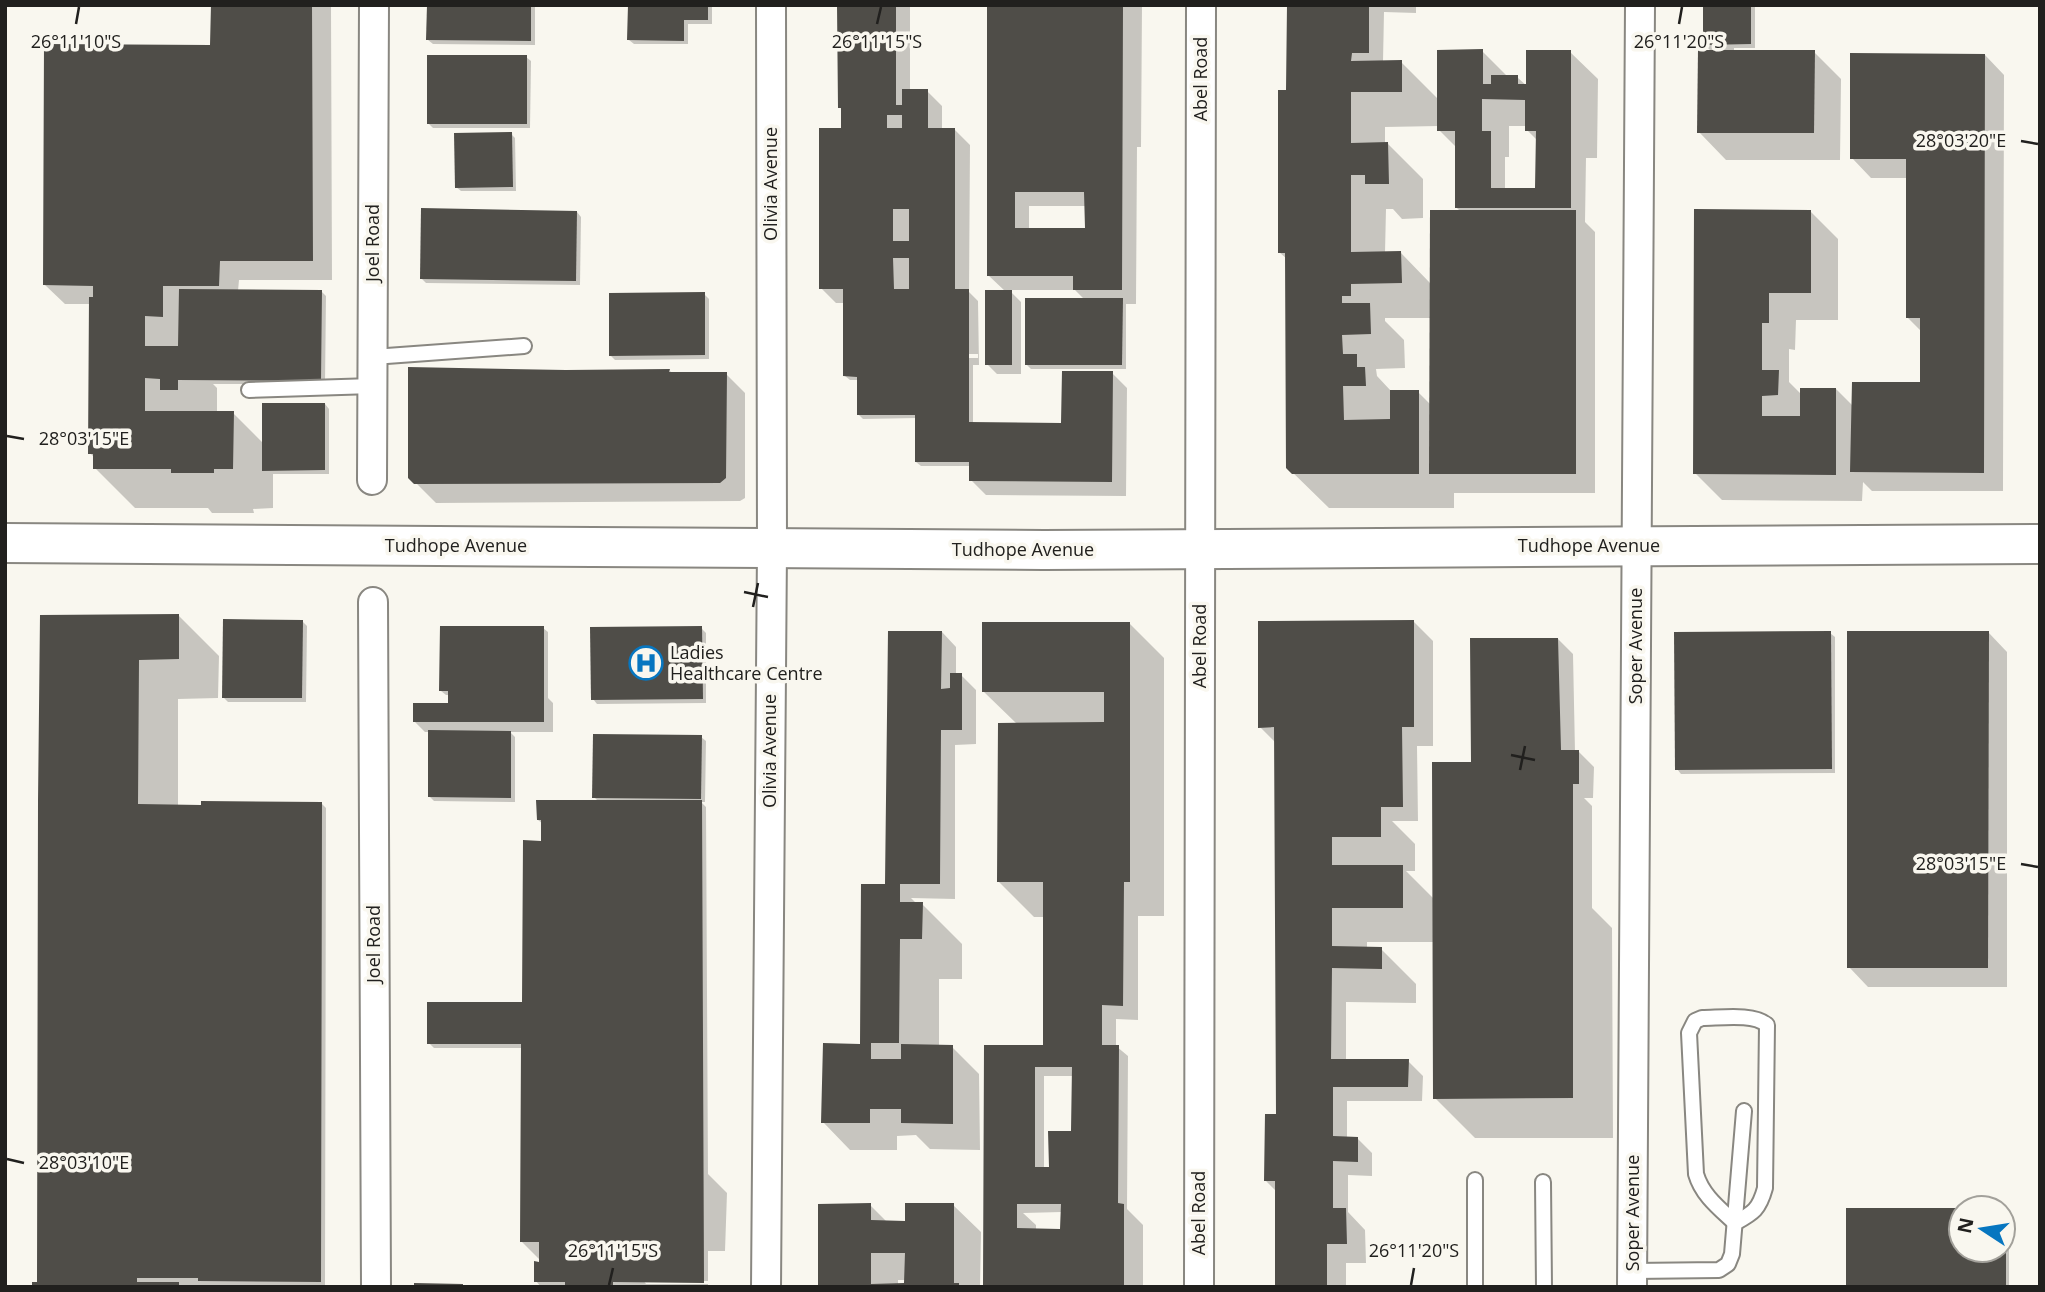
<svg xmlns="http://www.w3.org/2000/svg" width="2045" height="1292" font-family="'Open Sans',sans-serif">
  <rect width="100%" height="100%" fill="#f9f7ef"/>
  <!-- shadow -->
  <g fill="#0003" fill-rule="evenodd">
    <polygon points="212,5 331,5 332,280 239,280 238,291 321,291 326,296 325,384 213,384 217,388 217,413 233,413 264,444 325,404 329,409 329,474 273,474 273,508 253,509 254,513 212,513 208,508 135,508 95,468 95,458 90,453 90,304 65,304 45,285 212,46"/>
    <polygon points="429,5 561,5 561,6 535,6 535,45 433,44 428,40"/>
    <polygon points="629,5 712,5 712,24 688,24 688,44 634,44 629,40"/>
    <path d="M839 5H910V91H927L942 106V130H955L970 145 969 292 978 301 979 365H973V424H1063L1112 373 1127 388 1126 496 986 495 971 480V466H921L916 462 917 418 863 419 859 415 858 380H850L845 376V303H836L821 288 842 130 843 110 839 107ZM924 354H978V358H924Z"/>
    <path d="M988 5H1142L1141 147H1137L1136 304H1126V369H1031L1026 364 1085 300 1075 290H1009L1021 302V374H997L987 364 1006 292 988 275ZM1029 206H1086L1087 230H1029Z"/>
    <path d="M1288 5H1416V13L1384 12 1383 62H1401L1439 100 1482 51 1508 77H1517L1528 87 1570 52 1598 79 1597 158H1586L1585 222 1595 232V493H1454V508H1329L1287 467V259L1279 252 1288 92ZM1439 126V130L1457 148 1456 207 1461 212 1431 284 1401 253H1385L1386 209H1393L1402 219 1423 218V179L1388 144H1385V127ZM1509 126H1527V130L1537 140V189H1505V157H1509ZM1385 318H1431V405L1418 392 1391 391 1377 376 1376 369 1405 368 1404 340 1385 321Z"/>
    <polygon points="1705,5 1755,5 1755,48 1734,48 1734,52 1814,52 1841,79 1840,160 1726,160 1699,132 1712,52 1705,45"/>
    <polygon points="1985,55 2004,75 2003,491 1872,491 1863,482 1862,501 1722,500 1695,473 1696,211 1811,212 1838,239 1838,320 1796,320 1795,350 1789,349 1789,382 1802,395 1836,389 1853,406 1921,384 1922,332 1907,317 1908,178 1871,178 1852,158"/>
    <polygon points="526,57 531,61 530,128 433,128 428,123"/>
    <polygon points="511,134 515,138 516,191 461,191 456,187"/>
    <polygon points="577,212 581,217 580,285 426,283 421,278"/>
    <polygon points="704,294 709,299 709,359 615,360 610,355"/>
    <polygon points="669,370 672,373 726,374 745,393 745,498 740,501 436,503 410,477 566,371"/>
    <polygon points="179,616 219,656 218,698 178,699 178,806 322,804 326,808 325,1286 33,1287 42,1284 42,617"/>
    <polygon points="302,621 307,626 306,702 228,702 223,697"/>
    <polygon points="1414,622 1433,641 1433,746 1417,746 1418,821 1392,821 1415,844 1415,871 1406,871 1434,899 1476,764 1558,639 1573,654 1575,752 1579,752 1594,767 1593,798 1584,798 1592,806 1592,908 1612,928 1613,1138 1475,1138 1435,1098 1434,942 1367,942 1367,948 1381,949 1416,984 1416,1003 1346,1002 1346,1061 1408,1061 1423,1076 1422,1101 1347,1101 1347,1138 1357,1138 1372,1153 1372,1176 1348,1175 1348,1212 1365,1230 1366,1263 1346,1263 1346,1287 1277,1287 1277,1192 1266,1181 1278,1116 1276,743 1260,727"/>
    <path d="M1129 623 1164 658V916H1138V1020L1116 1019V1046L1128 1056 1127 1209 1143 1225V1287H985V1046H1045V917H1034L999 882 1017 724 984 692ZM1044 1076H1073V1133L1050 1168 1044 1169ZM1062 1212V1230H1036V1225L1023 1213Z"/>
    <polygon points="543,628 548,632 548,698 553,703 553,732 510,732 515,737 515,802 434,801 430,797 430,732 425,732 415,722 450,705 450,695 446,695 441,691"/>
    <polygon points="701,628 706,633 706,703 597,704 593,699"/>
    <polygon points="942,632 956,647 956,675 961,675 976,690 976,744 955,745 955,899 911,898 917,904 922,904 962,944 962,979 939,979 939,1046 952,1047 979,1074 980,1150 930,1149 916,1135 897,1136 897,1150 850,1150 823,1122 865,1045 890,886"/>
    <polygon points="1988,632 2007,652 2007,987 1868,987 1849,967"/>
    <polygon points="1830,633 1835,637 1835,773 1681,774 1677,769"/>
    <polygon points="701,737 706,741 705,802 701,802 706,807 708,1174 727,1193 725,1251 708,1251 708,1281 643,1280 646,1284 708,1284 708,1286 541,1287 536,1281 540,1260 521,1241 523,1048 434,1048 429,1043 523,1007 543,842 543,824 538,820 598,801 594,797"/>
    <path d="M870 1205 887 1222H907L953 1205 981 1232 980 1287H820ZM898 1280H906L909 1285H898Z"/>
    <polygon points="1961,1209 1961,1250 2003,1250 2003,1209 2009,1214 2009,1287 1849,1287"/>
  </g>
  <!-- building -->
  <g fill="#4f4d48" fill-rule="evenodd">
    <polygon points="211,5 312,5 313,261 220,261 219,286 163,286 163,317 145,316 145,346 178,346 179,289 322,290 321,381 178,380 178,390 160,390 160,379 145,378 145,411 234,411 233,469 214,469 214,473 171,473 171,469 93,469 93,454 88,454 89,297 93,297 93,286 43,285 44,44 210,45"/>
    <polygon points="427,5 531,5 531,41 426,40"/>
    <polygon points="628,5 708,5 708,20 684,20 684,41 627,40"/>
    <path d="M837 5H896V105H902V89H928V128H955V289H969V422L1061 423 1062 371H1113L1112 482 969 481V462H915V415H857V377L843 376V289H819V128H841V108H838ZM887 115H902V128H887ZM893 209H909V241H893ZM893 258H909V289H894Z"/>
    <path d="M987 5H1123L1122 290H1073V276H987ZM1015 192H1084L1085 228H1015Z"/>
    <polygon points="1287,5 1369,5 1369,53 1352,53 1351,61 1402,60 1402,92 1351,92 1351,143 1388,142 1389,184 1365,184 1365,175 1351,175 1351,252 1401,251 1402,283 1351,284 1351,296 1342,296 1342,303 1370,303 1371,334 1342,335 1343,354 1357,354 1357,367 1365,367 1366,386 1343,386 1344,420 1390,419 1390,390 1419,390 1419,474 1292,474 1286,468 1285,253 1278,253 1278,90 1286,90"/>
    <polygon points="1703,5 1751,5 1751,44 1703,45"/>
    <path d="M1483 49V84H1491V75H1518V84H1526V50H1571V208H1455V131H1437V50ZM1482 99 1525 100V131H1536L1535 188H1491V131H1482Z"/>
    <polygon points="1698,50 1815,50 1814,133 1697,133"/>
    <polygon points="1850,53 1985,54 1984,473 1850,472 1852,382 1920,382 1920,318 1906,318 1906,159 1850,159"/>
    <rect x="427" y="55" width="100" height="69"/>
    <polygon points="512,132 513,187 455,188 454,133"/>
    <polygon points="421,208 577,211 576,281 420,279"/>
    <polygon points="1694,209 1811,210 1811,293 1769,293 1769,323 1762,323 1762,370 1779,370 1778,395 1762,396 1762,416 1800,416 1800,388 1836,388 1836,475 1693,474"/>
    <polygon points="1430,210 1576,210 1576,474 1429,474"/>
    <rect x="985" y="290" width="27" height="75"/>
    <polygon points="705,292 705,355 609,356 609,293"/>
    <polygon points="1025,298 1123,298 1122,365 1025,365"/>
    <polygon points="408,367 566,370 670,369 669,372 727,372 726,478 720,483 414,484 408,478"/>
    <polygon points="262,403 325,403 325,470 262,471"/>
    <polygon points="179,614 179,659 139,660 138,804 201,805 201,801 322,802 321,1282 198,1281 198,1278 137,1278 137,1282 179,1282 179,1287 32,1287 32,1282 37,1282 38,802 40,615"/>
    <polygon points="223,619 303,620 302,698 222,698"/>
    <polygon points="1414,620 1414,727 1402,727 1403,807 1381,807 1381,837 1332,837 1332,865 1403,865 1403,908 1332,908 1332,946 1382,947 1382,969 1332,968 1331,1059 1409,1059 1408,1087 1333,1087 1333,1136 1358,1137 1358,1162 1333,1161 1333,1208 1346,1208 1347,1244 1327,1244 1327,1287 1275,1287 1275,1181 1264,1181 1265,1114 1276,1114 1274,727 1258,728 1258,621"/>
    <path d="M982 622H1130V882H1124L1123 1006 1102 1005V1045H1119L1118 1203 1124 1204V1287H983L984 1045H1043V882H997L998 723 1104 722V692H982ZM1035 1067H1072L1071 1131H1048L1049 1167H1035ZM1017 1204H1061L1060 1229 1017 1228Z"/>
    <polygon points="440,626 544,626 544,722 413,722 413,703 448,703 448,691 439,691"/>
    <polygon points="702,626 703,699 591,700 590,627"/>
    <polygon points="888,631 942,631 941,689 950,688 950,673 962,673 962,730 941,730 940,884 900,884 900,902 923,902 922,939 900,939 899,1043 871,1043 871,1059 901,1059 901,1044 953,1045 953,1124 901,1123 901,1109 870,1109 870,1123 821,1123 823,1043 860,1044 861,884 885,884"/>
    <polygon points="1831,631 1832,769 1675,770 1674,632"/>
    <polygon points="1847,631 1989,631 1988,968 1847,968"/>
    <polygon points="1470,638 1558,638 1561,750 1579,750 1579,784 1573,784 1573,1098 1433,1099 1432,762 1471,762"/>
    <polygon points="428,730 511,731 511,798 428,797"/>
    <polygon points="593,734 702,735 701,799 592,798"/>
    <polygon points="536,800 702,800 704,1283 613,1282 613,1287 565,1287 565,1282 534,1282 534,1261 539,1262 539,1242 520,1242 521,1044 427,1044 427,1002 522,1002 523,840 541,841 541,820 537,820"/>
    <path d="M871 1203V1220L905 1221V1203H954V1283H959V1287H818V1204ZM871 1253H905L904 1283 871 1284Z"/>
    <polygon points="1846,1208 1961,1208 1961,1250 2003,1250 2003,1208 2006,1208 2006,1286 1846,1287"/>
    <polygon points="414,1283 463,1284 463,1287 414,1287"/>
  </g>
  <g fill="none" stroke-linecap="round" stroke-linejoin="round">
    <defs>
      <g id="lane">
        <polyline points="373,357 524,346"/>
        <polyline points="249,390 373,386"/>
        <path d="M1702 1018C1720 1018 1754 1013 1767 1025L1765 1188C1759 1210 1753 1213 1735 1223 1719 1208 1702 1195 1696 1174L1689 1033 1695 1021Z"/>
        <polyline points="1543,1182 1544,1287"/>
        <polyline points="1633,1271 1719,1270 1728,1264 1732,1254 1744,1111"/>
        <polyline points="1475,1287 1475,1180"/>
      </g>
      <g id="street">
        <polyline points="372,480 374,5"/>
        <polyline points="373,602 376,1287"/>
        <polyline points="766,1287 772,549 771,5"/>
        <polyline points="1199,1287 1201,5"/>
        <polyline points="1632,1287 1640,5"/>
      </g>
      <polyline id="secondary" points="5,543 1044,550 2040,544"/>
    </defs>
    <!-- lane casing -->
    <use href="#lane" stroke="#898781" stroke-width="18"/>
    <!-- street casing -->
    <use href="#street" stroke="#898781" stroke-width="32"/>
    <!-- secondary casing -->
    <use href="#secondary" stroke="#898781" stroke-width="42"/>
    <!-- lane -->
    <use href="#lane" stroke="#fff" stroke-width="14"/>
    <!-- street -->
    <use href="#street" stroke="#fff" stroke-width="28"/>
    <!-- secondary -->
    <use href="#secondary" stroke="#fff" stroke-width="38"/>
  </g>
  <!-- ticks -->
  <path fill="none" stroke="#21201e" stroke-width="2.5" d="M76 24 79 7M877 24 881 7M1679 24 1682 7M2021 141 2038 144M7 436 24 439M744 592 768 597M753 607 758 583M1511 755 1535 760M1520 770 1525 746M2021 864 2038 867M7 1159 24 1163M609 1285 613 1268M1411 1285 1414 1268"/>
  <!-- icons -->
  <defs>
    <symbol id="hospital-ring" viewBox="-11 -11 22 22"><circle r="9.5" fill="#f9f7ef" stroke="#0776c0" stroke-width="1.5"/><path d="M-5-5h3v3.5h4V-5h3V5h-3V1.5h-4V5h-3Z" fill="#0776c0"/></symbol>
  </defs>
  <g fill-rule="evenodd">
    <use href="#hospital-ring" x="627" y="644" width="38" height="38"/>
  </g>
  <g text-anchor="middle" stroke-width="7" stroke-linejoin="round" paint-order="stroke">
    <!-- street labels -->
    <g font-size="18" fill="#21201e" stroke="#f9f7ef">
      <text transform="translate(1201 79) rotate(-90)" y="6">Abel Road</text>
      <text transform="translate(771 184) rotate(-90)" y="6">Olivia Avenue</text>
      <text transform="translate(373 243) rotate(-90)" y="6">Joel Road</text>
      <text x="456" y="552">Tudhope Avenue</text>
      <text x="1589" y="552">Tudhope Avenue</text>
      <text x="1023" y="556">Tudhope Avenue</text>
      <text transform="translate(1200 646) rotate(-90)" y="6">Abel Road</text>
      <text transform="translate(1636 646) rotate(-90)" y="6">Soper Avenue</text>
      <text transform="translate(770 751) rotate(-90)" y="6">Olivia Avenue</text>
      <text transform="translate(374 944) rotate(-90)" y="6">Joel Road</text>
      <text transform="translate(1199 1213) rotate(-90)" y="6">Abel Road</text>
      <text transform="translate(1633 1213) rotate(-90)" y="6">Soper Avenue</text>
    </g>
    <!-- poi labels -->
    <g font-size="18" fill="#21201e" stroke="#f9f7ef" text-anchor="start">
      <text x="670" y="659">Ladies<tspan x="670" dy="21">Healthcare Centre</tspan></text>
    </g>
  </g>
  <g font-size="18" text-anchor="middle" fill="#21201e" stroke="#f9f7ef" stroke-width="7" stroke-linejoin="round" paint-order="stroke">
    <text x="76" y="48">26°11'10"S</text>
    <text x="877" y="48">26°11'15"S</text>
    <text x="1679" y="48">26°11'20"S</text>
    <text x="1961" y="147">28°03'20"E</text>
    <text x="84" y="445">28°03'15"E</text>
    <text x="1961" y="870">28°03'15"E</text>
    <text x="84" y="1169">28°03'10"E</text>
    <text x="613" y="1257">26°11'15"S</text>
    <text x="1414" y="1257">26°11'20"S</text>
  </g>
  <!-- border -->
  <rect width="2045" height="1292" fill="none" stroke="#21201e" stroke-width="14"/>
  <!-- north arrow -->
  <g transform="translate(1982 1229) rotate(282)"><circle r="33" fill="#f9f7ef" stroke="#a3a19b" stroke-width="2"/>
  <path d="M0-5L12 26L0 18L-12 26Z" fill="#0776c0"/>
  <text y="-10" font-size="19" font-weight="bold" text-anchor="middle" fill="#21201e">N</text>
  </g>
</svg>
